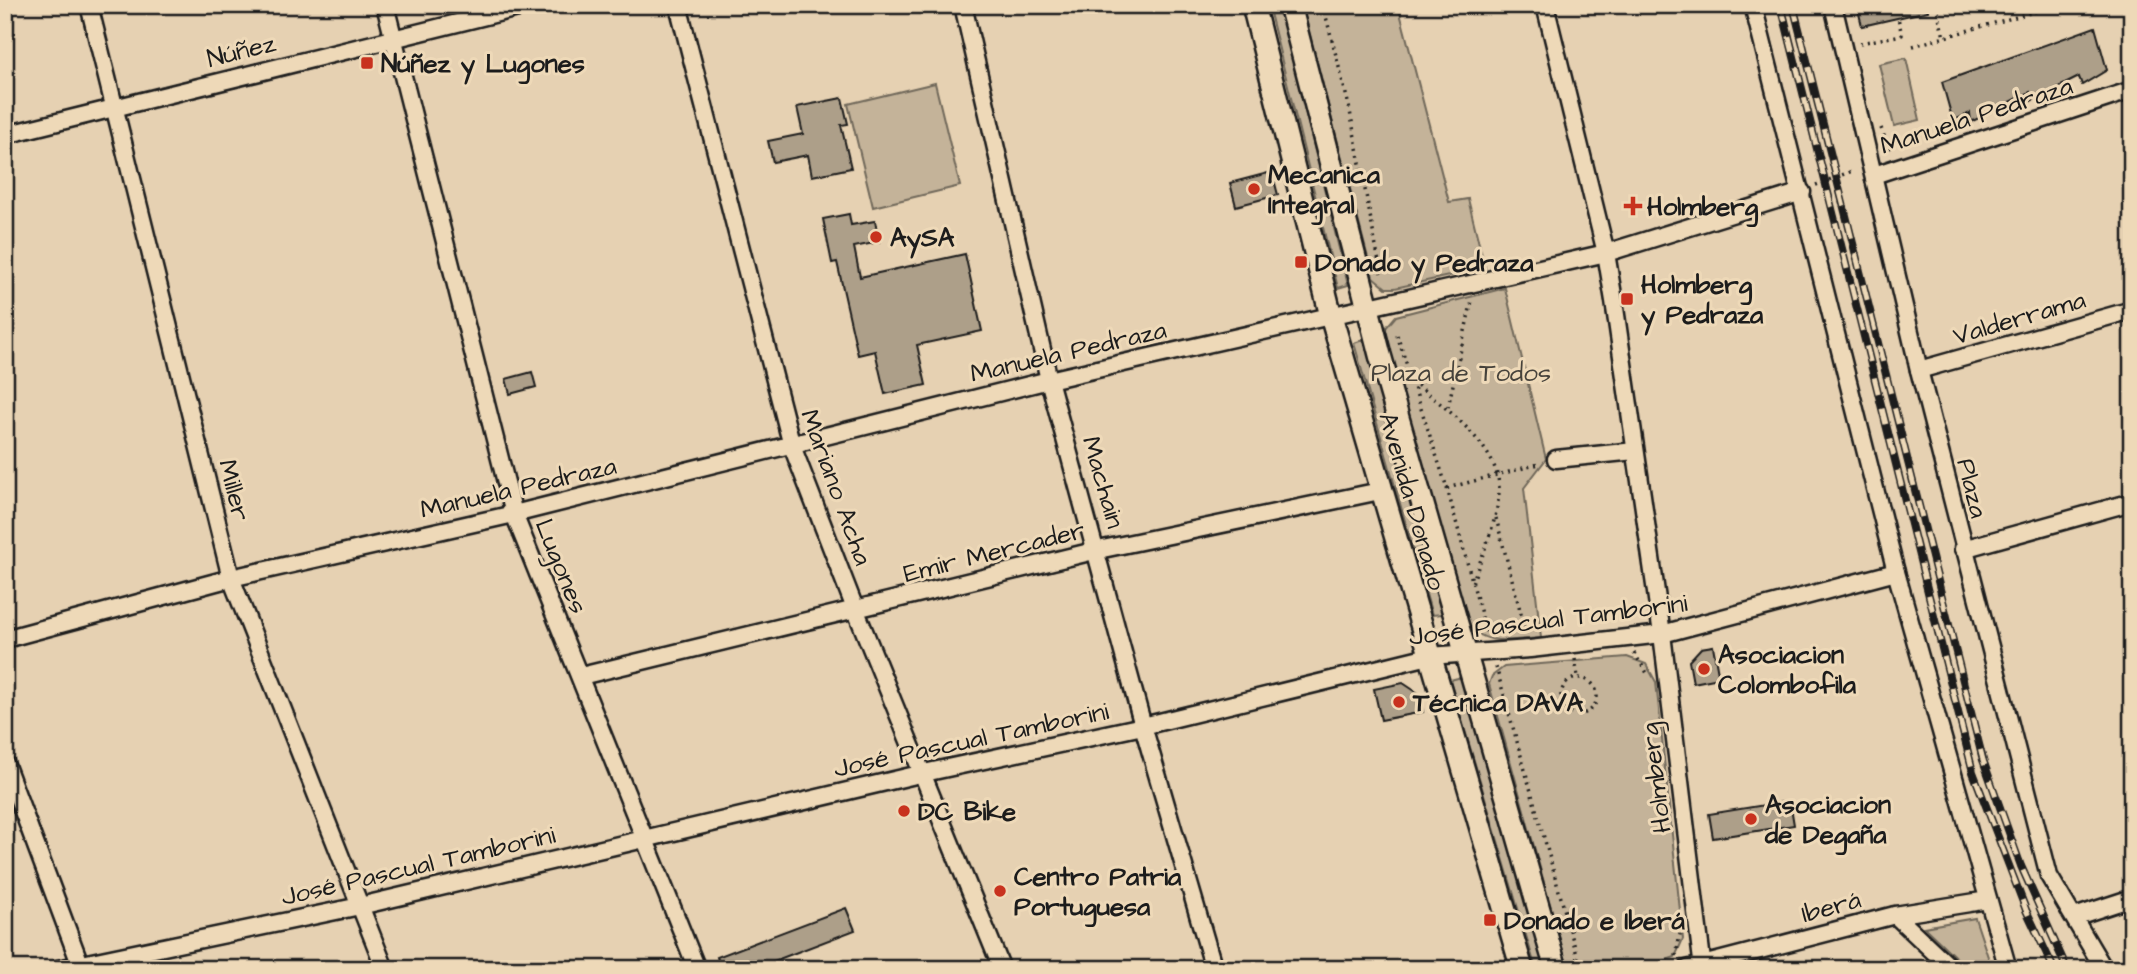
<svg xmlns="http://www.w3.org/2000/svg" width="2137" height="974" font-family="'Architects Daughter',sans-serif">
  <rect width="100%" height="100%" fill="#e6d1b2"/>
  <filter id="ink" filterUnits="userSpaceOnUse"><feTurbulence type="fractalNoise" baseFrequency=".0143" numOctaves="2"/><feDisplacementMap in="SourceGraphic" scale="14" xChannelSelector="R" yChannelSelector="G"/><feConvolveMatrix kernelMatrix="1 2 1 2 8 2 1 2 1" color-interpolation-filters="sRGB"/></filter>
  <g filter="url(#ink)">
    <!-- green -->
    <g fill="#c4b399" stroke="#70685a" stroke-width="2">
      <polygon points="1268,5 1279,5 1348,285 1338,288"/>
      <polygon points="1302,5 1398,5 1449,202 1468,199 1485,268 1395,288 1386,288 1373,277"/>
      <polygon points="1906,58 1920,120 1894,126 1879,64"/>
      <polygon points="935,83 960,186 873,207 848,104"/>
      <path d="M1505 288 1546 459 1524 488 1541 638C1516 639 1479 649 1468 620L1384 330 1396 316Z"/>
      <polygon points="1366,339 1442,614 1432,615 1354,343"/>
      <polygon points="1627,657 1646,664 1656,682 1683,939 1675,957 1641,969 1568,969 1489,684 1492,676 1504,667"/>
      <polygon points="1462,677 1545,969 1536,969 1450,680"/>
      <polygon points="1975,918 1992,969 1968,969 1924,927"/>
    </g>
    <!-- building -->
    <g fill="#ad9f89" stroke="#1c1c1c" stroke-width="2">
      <polygon points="1857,5 1927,5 1928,11 1862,26"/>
      <polygon points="2095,27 2107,70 2082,85 2079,77 2031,101 2030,92 1971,122 1970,113 1953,121 1942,82"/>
      <polygon points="842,98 848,124 841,125 851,168 812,176 808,155 773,162 768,141 803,134 797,107"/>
      <polygon points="1272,172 1278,195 1236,206 1230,183"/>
      <polygon points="849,214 851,225 875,221 879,242 854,247 860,277 965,254 982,331 917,345 926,385 885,394 875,351 858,355 837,262 832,263 823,219"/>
      <polygon points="532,372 536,387 510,394 506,379"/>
      <polygon points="1713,646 1719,678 1693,683 1689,661 1701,648"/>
      <polygon points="1403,683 1418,693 1423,712 1381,720 1374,689"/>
      <polygon points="1790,801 1794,825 1713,838 1709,814"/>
      <polygon points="846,908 855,930 753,969 721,969 717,957"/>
    </g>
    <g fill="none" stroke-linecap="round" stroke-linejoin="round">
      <defs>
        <g id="street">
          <polyline points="89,5 231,578 385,969"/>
          <polyline points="385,5 514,514 697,969"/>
          <polyline points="678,5 792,446 856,611 1002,969"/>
          <polyline points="963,5 1049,380 1143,726 1214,969"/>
          <polyline points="1545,5 1606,253 1614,301 1662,634 1703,969"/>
          <polyline points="1753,5 1896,572 2008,969"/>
          <polyline points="1833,5 1919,370 2049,876 2104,969"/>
          <polyline points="5,135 530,5"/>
          <polyline points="1874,175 2132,90"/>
          <polyline points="1919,370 2132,310"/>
          <polyline points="1556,459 1635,451"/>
          <polyline points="1963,549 2132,502"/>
          <polyline points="5,639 231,578 514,514 1049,380 1606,253 1802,192"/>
          <polyline points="581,676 1098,550 1380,491"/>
          <polyline points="5,763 82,969"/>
          <polyline points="1895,915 1952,969"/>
          <polyline points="2074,917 2132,898"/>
          <polyline points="58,969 360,906 924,773 1143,726 1429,656 1530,649 1662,634 1896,572"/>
          <polyline points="1687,969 1895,915 1988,900"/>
        </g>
        <g id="secondary">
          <polyline points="1253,5 1331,316 1522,969"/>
          <polyline points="1290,5 1380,355 1556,969"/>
        </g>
      </defs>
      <!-- street casing -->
      <use href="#street" stroke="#1c1c1c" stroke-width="21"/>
      <!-- secondary casing -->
      <use href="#secondary" stroke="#1c1c1c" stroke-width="26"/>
      <!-- path -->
      <g stroke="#1c1c1c" stroke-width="3.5" stroke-dasharray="2 5" stroke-linecap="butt">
        <polyline points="1323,5 1349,106 1381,273"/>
        <polyline points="1936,5 1944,37"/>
        <polyline points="1860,43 1902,35 1898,18"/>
        <polyline points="1913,46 2058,5"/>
        <polyline points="1881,128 1891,154"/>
        <polyline points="1816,185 1855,170"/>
        <polyline points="1397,335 1447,488 1487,636"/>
        <path d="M1412 381C1440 403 1490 440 1498 478 1504 506 1482 556 1472 583"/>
        <polyline points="1448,407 1472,300"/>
        <polyline points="1447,488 1539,464"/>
        <polyline points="1496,518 1526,633"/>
        <polyline points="1634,653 1649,676"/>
        <polyline points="1575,659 1578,677"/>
        <polyline points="1496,667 1581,969"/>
        <circle cx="1579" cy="696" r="18"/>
        <polyline points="1676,956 1680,934"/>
      </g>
      <!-- street -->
      <use href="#street" stroke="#eed9b8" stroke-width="16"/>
      <!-- secondary -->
      <use href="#secondary" stroke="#eed9b8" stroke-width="21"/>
      <defs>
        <g id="rail">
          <polyline points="1781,5 1973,772 2026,910 2054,969"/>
          <polyline points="1793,5 1983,760 2021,866 2067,969"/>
        </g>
      </defs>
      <!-- rail casing -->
      <use href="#rail" stroke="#1c1c1c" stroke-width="8"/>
      <!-- rail -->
      <use href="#rail" stroke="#eed9b8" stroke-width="5" stroke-dasharray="16" stroke-linecap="butt"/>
    </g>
  </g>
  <!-- markers -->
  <g fill="#c8321e" stroke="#eed9b8" stroke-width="2.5">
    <rect x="360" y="56" width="14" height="14" rx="3.5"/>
    <circle cx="1254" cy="189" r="7"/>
    <path d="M1629.5 195.5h7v7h7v7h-7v7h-7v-7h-7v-7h7z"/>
    <circle cx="876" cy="237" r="7"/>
    <rect x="1294" y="255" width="14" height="14" rx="3.5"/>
    <rect x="1620" y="292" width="14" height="14" rx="3.5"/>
    <circle cx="1704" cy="669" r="7"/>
    <circle cx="1399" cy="702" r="7"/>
    <circle cx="904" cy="811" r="7"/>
    <circle cx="1751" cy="819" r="7"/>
    <circle cx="1000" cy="891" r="7"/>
    <rect x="1483" y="913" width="14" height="14" rx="3.5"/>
  </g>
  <g text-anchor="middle" stroke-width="6" stroke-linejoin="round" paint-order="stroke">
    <!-- street labels -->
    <g font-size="26" fill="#1c1c1c" stroke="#eed9b8">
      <text transform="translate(241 50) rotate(-14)" y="9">Núñez</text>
      <text transform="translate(1976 115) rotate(-18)" y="9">Manuela Pedraza</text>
      <text transform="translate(2019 317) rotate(-16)" y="9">Valderrama</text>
      <text transform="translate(1068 351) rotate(-13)" y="9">Manuela Pedraza</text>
      <text transform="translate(1104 482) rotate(74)" y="9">Machain</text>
      <text transform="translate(518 487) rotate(-13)" y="9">Manuela Pedraza</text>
      <text transform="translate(837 487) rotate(70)" y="9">Mariano Acha</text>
      <text transform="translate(1973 488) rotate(76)" y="9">Plaza</text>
      <text transform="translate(235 490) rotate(76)" y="9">Miller</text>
      <text transform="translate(1413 501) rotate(74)" y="9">Avenida Donado</text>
      <text transform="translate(994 551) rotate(-14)" y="9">Emir Mercader</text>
      <text transform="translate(562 566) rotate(68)" y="9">Lugones</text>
      <text transform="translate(1548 619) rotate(-7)" y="9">José Pascual Tamborini</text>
      <text transform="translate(971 739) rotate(-12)" y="9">José Pascual Tamborini</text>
      <text transform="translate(1655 778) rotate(-97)" y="9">Holmberg</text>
      <text transform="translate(418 865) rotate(-13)" y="9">José Pascual Tamborini</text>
      <text transform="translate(1831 906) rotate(-15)" y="9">Iberá</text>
    </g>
    <!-- poi labels -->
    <g font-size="26" font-weight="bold" fill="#1c1c1c" stroke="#eed9b8" text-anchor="start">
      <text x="381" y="72">Núñez y Lugones</text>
      <text x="1268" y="183">Mecanica<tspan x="1268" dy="30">Integral</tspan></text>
      <text x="1647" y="215">Holmberg</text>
      <text x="890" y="246">AySA</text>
      <text x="1315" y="271">Donado y Pedraza</text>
      <text x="1641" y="293">Holmberg<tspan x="1641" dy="30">y Pedraza</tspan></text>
      <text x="1718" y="663">Asociacion<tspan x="1718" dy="30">Colombofila</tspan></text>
      <text x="1413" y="711">Técnica DAVA</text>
      <text x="1765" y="813">Asociacion<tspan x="1765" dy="30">de Degaña</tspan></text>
      <text x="918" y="820">DC Bike</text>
      <text x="1014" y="885">Centro Patria<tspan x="1014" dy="30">Portuguesa</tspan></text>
      <text x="1504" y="929">Donado e Iberá</text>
    </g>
    <!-- park labels -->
    <g font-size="26" fill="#46423b" stroke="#eed9b8">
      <text x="1461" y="381">Plaza de Todos</text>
    </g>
  </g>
  <!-- margin -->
  <rect width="2137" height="974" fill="none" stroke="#eed9b8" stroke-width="28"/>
  <rect x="14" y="14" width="2109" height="946" fill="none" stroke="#1c1c1c" stroke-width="2.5" filter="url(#ink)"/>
</svg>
